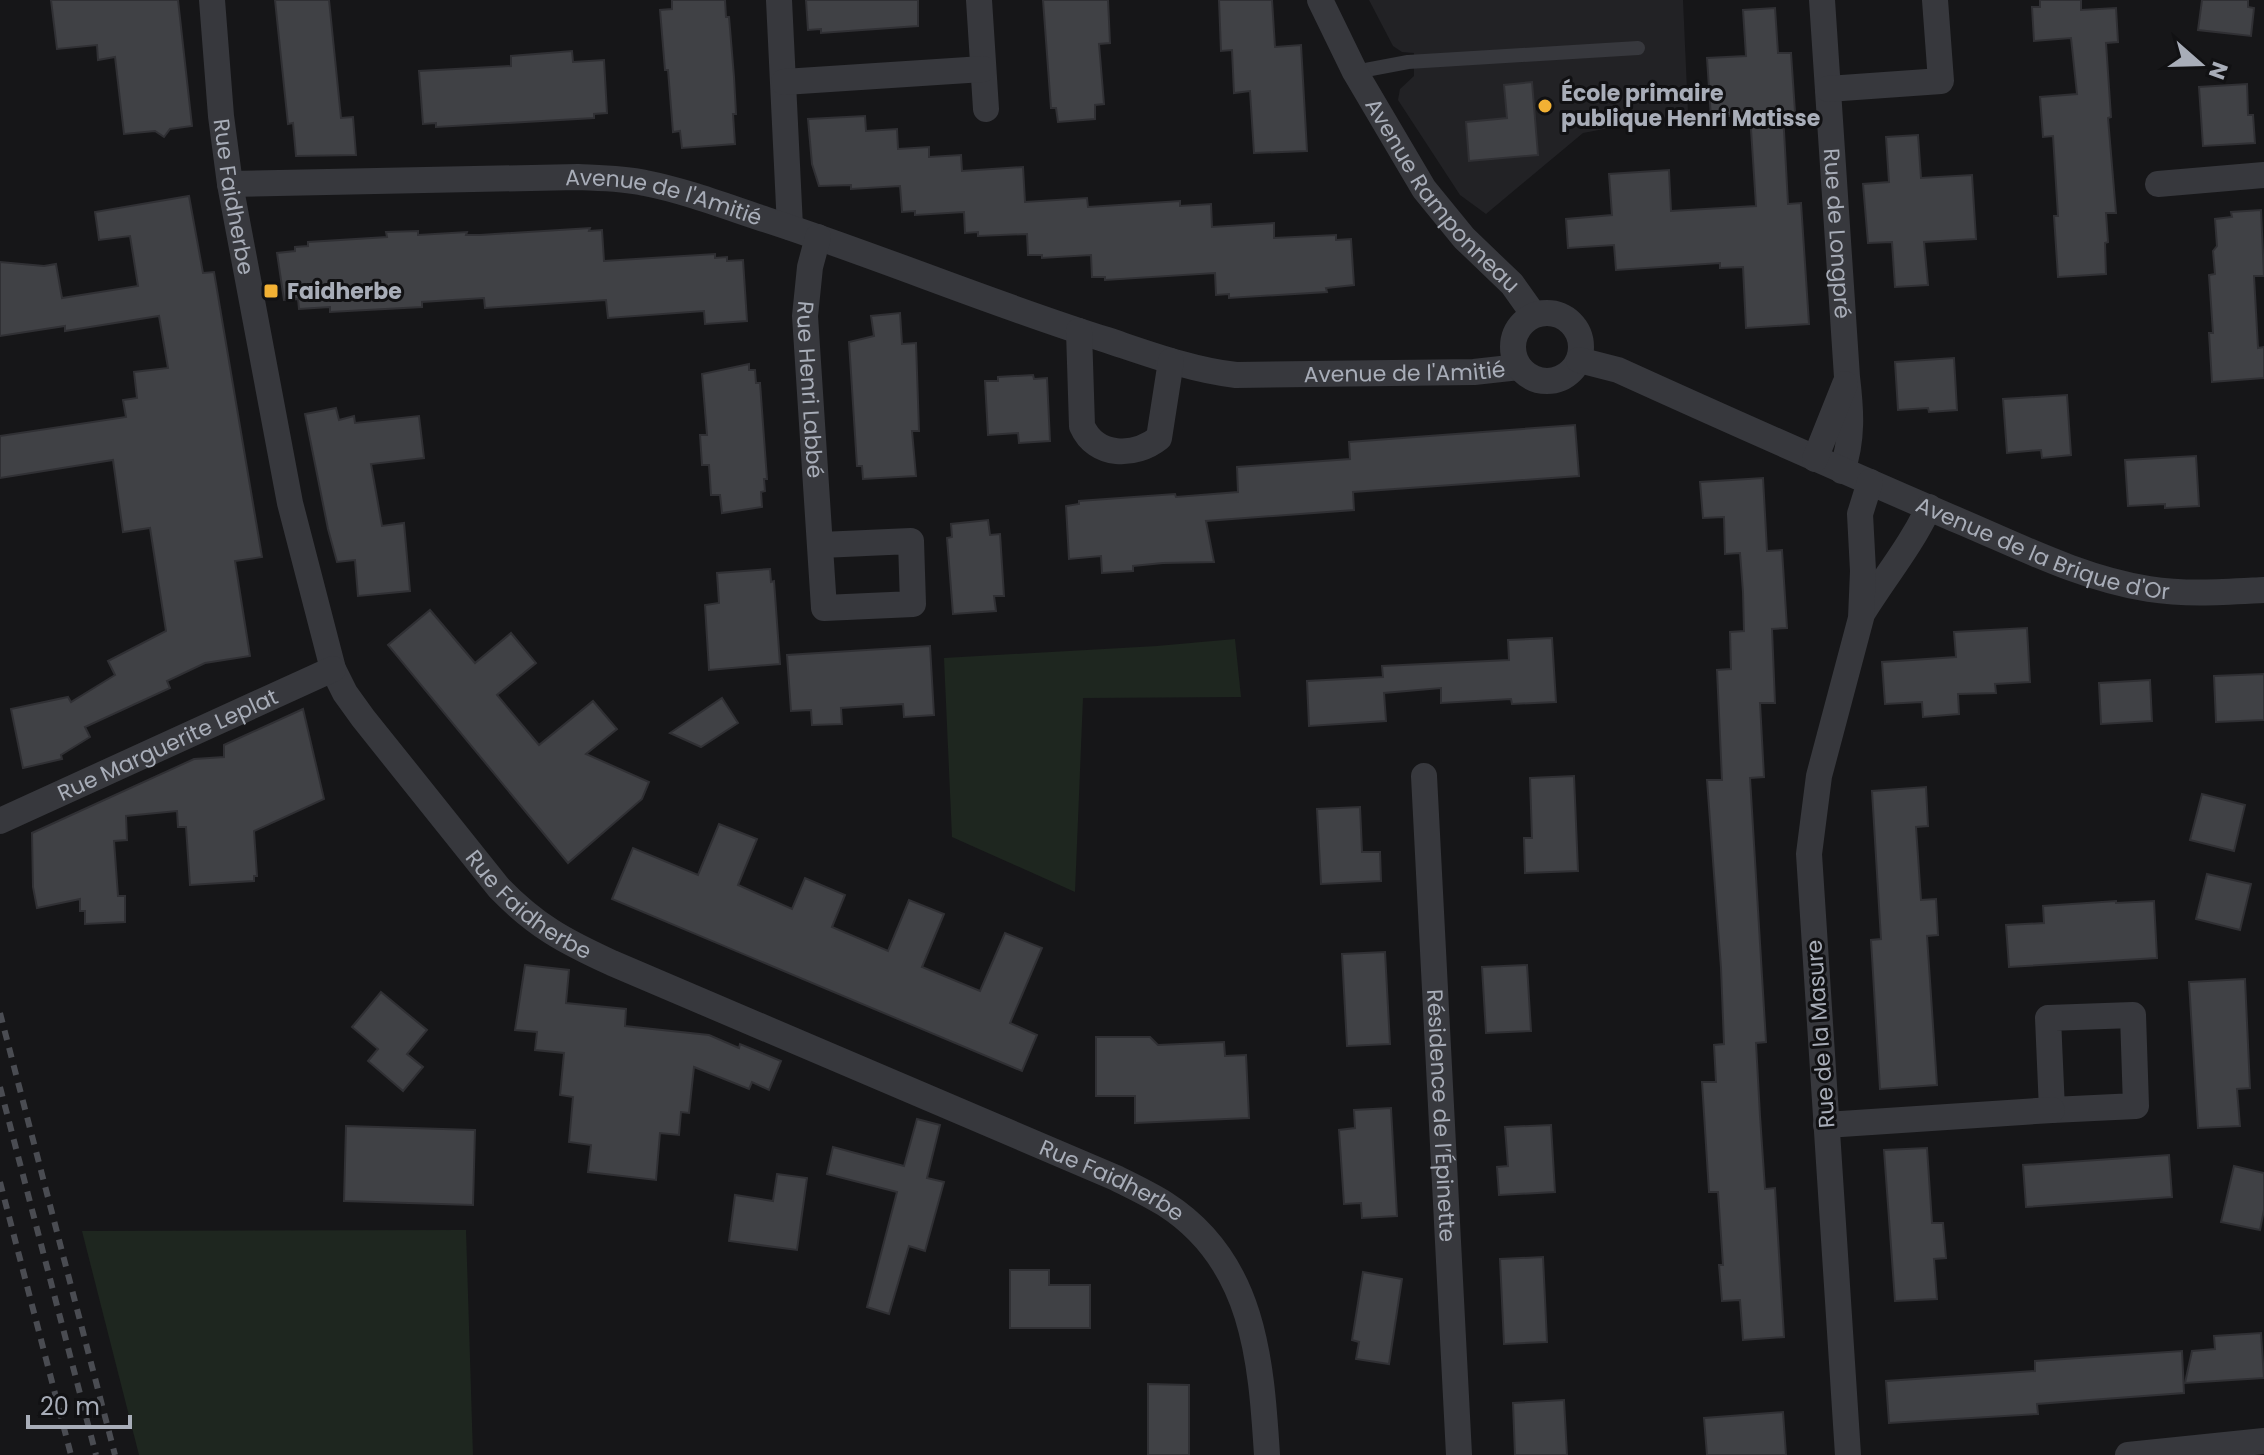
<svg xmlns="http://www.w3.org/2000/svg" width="2264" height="1455" font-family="Poppins,sans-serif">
  <rect width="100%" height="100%" fill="#161618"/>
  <!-- built -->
  <polygon fill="#222225" points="1369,0 1683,0 1688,113 1583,133 1486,214 1460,195 1398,100 1400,89 1414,76 1414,53 1402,52 1393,46"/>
  <!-- green -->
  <g fill="#1e261f">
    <polygon points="1235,639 1241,697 1083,698 1075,892 952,837 944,658 1157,646"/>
    <polygon points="466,1230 473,1455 139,1455 82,1231"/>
  </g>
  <!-- building -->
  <g fill="#404145" stroke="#303034" stroke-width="2">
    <polygon points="51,0 178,0 192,126 170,129 164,137 155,131 124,134 115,57 98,60 97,45 57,49"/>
    <polygon points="275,0 329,0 341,118 353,117 356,155 296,156 293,123 288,124"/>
    <polygon points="672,0 725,0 726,17 729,17 734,77 736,114 733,114 735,144 682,148 680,131 673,132 668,70 665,70 660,10 672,9"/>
    <polygon points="806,0 918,0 918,26 821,33 821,29 808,30"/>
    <polygon points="1043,0 1108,0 1110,43 1099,44 1104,104 1095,105 1095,119 1058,122 1056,108 1051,108"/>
    <polygon points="1219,0 1272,0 1275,47 1301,45 1307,151 1254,153 1250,91 1234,93 1232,50 1221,51"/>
    <polygon points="2040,0 2081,0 2081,10 2116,8 2118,42 2106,43 2111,117 2108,118 2116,213 2106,213 2108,242 2105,243 2106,274 2058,277 2054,216 2058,216 2053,136 2043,137 2040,97 2077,94 2071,38 2034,41 2032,7 2040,7"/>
    <polygon points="2202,0 2248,0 2248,7 2254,8 2251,36 2198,30"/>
    <polygon points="1775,8 1778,53 1791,53 1795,112 1783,113 1788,204 1801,203 1809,324 1746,328 1743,267 1720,268 1720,263 1616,270 1614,245 1568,248 1566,219 1612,215 1609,174 1669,170 1671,211 1756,206 1750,114 1711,118 1707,58 1746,56 1743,10"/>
    <polygon points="572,51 573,62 604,60 607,113 594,114 594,118 436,127 436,123 423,124 419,71 511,66 511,56"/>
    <polygon points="1532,82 1538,155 1469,161 1466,122 1507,118 1504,85"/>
    <polygon points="2247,84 2248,115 2253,115 2255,143 2203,146 2199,87"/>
    <polygon points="865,116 866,131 897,129 898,149 929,147 929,157 961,155 962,171 1023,167 1025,202 1087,198 1088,207 1180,201 1180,206 1211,204 1212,227 1274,223 1274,238 1336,235 1336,240 1351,239 1354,285 1326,288 1327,292 1229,298 1229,294 1216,295 1215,273 1105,280 1105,277 1092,277 1091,255 1042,258 1042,255 1028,255 1027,234 978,236 978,232 965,233 964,212 915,215 915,211 902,212 900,186 851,189 851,185 819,186 812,164 808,119"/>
    <polygon points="1918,135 1921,178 1972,175 1976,239 1924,242 1928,285 1895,287 1892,242 1868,243 1863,184 1889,182 1886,137"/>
    <polygon points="189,196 203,273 214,272 262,557 235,561 250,656 205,663 167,681 170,688 85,727 90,737 61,755 62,759 23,768 11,709 68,697 71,702 115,675 108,661 166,631 150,528 123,532 113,460 0,478 0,436 126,417 123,400 137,398 134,372 168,368 159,316 65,331 65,326 0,336 0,262 44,266 56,264 62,298 138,286 130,236 99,240 95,212"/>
    <polygon points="2261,210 2264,276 2254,276 2258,348 2264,347 2264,378 2212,382 2209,333 2213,333 2209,275 2215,274 2213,251 2217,246 2215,219 2232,217 2231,212"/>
    <polygon points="590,228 589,231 602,230 604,261 715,254 715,258 727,257 727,261 743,260 747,321 705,324 704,311 608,318 606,300 485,308 484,298 422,302 422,307 330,312 330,307 299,309 298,299 284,300 277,253 295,251 295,247 308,246 308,242 387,237 386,232 418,231 418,235 467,232 466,235 480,235"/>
    <polygon points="900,313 902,344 916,343 919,431 912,431 916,476 863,479 862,466 857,466 849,342 874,336 871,316"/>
    <polygon points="1954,358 1957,410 1929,412 1928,408 1898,410 1895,362"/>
    <polygon points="749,364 749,370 755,370 756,383 760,383 767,479 764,479 765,491 761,492 762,507 722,513 720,495 711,495 709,465 702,465 700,435 707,435 702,374"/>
    <polygon points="1033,375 1034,379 1047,378 1050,441 1019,443 1018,433 988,435 985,381 998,381 998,377"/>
    <polygon points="2067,395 2071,455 2042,458 2041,450 2007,453 2003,399"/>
    <polygon points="336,408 339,420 354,416 355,423 419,416 424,458 371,464 382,526 404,523 410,591 358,596 355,560 337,562 328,529 305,414"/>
    <polygon points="1575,425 1579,476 1353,492 1354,510 1206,521 1214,562 1163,563 1133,566 1133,571 1102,573 1101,556 1069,559 1066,506 1079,504 1079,501 1175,494 1176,497 1238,492 1237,467 1350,459 1349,442"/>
    <polygon points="2196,456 2199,506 2165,508 2165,504 2128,506 2125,460"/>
    <polygon points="1763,478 1767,551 1782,550 1787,628 1772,629 1775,703 1760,703 1764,777 1750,778 1766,1042 1756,1043 1760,1116 1765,1189 1775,1188 1784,1337 1743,1340 1740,1300 1722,1301 1719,1265 1723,1265 1718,1192 1709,1192 1702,1082 1716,1082 1714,1045 1724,1044 1721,968 1707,780 1722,780 1717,670 1731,669 1730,632 1744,631 1743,592 1740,553 1725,554 1724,517 1703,518 1700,482"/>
    <polygon points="988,520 990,535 1000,534 1004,596 994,596 996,611 953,614 947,538 952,537 951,524"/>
    <polygon points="770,569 771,582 774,581 780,664 709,670 705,605 719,603 717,573"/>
    <polygon points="430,610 475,663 511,633 536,663 497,695 539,745 593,701 617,729 586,754 649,782 642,799 568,863 388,645"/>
    <polygon points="2027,628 2030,682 1995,684 1996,693 1958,694 1959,714 1923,717 1922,702 1885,704 1882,662 1956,657 1954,632"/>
    <polygon points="1552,638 1556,702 1512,704 1511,699 1441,703 1441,688 1384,693 1386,721 1309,726 1307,681 1383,677 1382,666 1509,660 1508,640"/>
    <polygon points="930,646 934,715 904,717 903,704 841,708 842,724 812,725 811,710 791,711 787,655"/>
    <polygon points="2264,674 2264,720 2216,722 2214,676"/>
    <polygon points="2150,680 2152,721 2101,724 2099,683"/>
    <polygon points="722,698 738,723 701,747 670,733"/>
    <polygon points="303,709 324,799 254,831 257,876 254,876 254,881 190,885 186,827 178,827 177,811 126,816 127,840 114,841 118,896 125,896 125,922 85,924 85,911 80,911 80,899 37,908 33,887 32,833 194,759 224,757 224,745"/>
    <polygon points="1574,776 1578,871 1525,873 1524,838 1532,838 1530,778"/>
    <polygon points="1926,787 1928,826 1916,827 1921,900 1936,899 1938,935 1927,936 1937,1085 1880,1089 1871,940 1881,939 1872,791"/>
    <polygon points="2202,794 2245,805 2234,851 2190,840"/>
    <polygon points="1360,807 1362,852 1380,852 1381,881 1321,884 1317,809"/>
    <polygon points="719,824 757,839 738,885 792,909 805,878 845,895 832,927 888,951 909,900 944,914 922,967 980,991 1005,933 1042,948 1010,1023 1037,1035 1022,1071 612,899 633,848 698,875"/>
    <polygon points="2207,874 2251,884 2240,930 2196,919"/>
    <polygon points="2116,901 2116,903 2154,901 2157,958 2009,967 2006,925 2044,923 2043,906"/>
    <polygon points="1385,952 1390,1044 1347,1046 1342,954"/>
    <polygon points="525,965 569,970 566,1003 626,1009 625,1026 709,1035 739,1048 740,1044 781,1061 769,1090 752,1082 749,1089 694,1067 689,1113 681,1112 679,1135 660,1133 656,1180 588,1172 591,1145 569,1142 573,1097 560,1095 564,1053 535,1050 537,1032 515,1030"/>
    <polygon points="1527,965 1531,1031 1486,1033 1482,967"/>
    <polygon points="2245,979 2250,1088 2237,1089 2240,1126 2198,1128 2189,982"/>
    <polygon points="381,992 427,1030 407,1054 423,1067 403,1091 368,1061 378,1049 352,1027"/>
    <polygon points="1096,1037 1150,1037 1158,1045 1224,1042 1225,1056 1246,1055 1249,1118 1135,1123 1135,1096 1096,1096"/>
    <polygon points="1391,1108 1397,1216 1362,1218 1361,1203 1344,1204 1339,1130 1355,1128 1354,1110"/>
    <polygon points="917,1119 940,1125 927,1178 944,1182 925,1251 909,1246 889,1314 867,1307 897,1192 827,1174 833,1147 904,1166"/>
    <polygon points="1551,1125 1555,1192 1499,1195 1497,1167 1508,1166 1505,1127"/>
    <polygon points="346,1126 475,1130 473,1205 344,1201"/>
    <polygon points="1927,1148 1932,1223 1943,1223 1946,1258 1934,1259 1937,1299 1895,1301 1884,1150"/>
    <polygon points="2169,1155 2172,1197 2026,1207 2023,1165"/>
    <polygon points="2234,1166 2264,1173 2264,1210 2260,1230 2221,1222"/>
    <polygon points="777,1174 807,1178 797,1250 729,1241 735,1195 773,1201"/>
    <polygon points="1543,1257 1547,1342 1504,1344 1500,1259"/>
    <polygon points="1010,1270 1049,1270 1049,1285 1090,1285 1090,1328 1010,1328"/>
    <polygon points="1363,1272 1402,1279 1389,1364 1356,1359 1359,1342 1352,1340"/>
    <polygon points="2261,1333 2264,1378 2185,1383 2192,1351 2215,1349 2214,1336"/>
    <polygon points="2182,1351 2184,1393 2037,1404 2038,1414 1889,1423 1886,1381 2035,1371 2035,1361"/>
    <polygon points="1148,1384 1189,1385 1189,1455 1148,1455"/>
    <polygon points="1564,1400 1567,1455 1515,1455 1513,1403"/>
    <polygon points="1783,1412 1786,1455 1707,1455 1704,1418"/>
  </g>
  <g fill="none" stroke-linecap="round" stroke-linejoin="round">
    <!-- lane -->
    <polyline stroke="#37383d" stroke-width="14" points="1355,72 1408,62 1638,48"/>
    <!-- street -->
    <g stroke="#37383d" stroke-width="26">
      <path id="s1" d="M212 0 221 116 230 184 290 503 333 669 345 693 363 718 499 888C536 926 564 941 612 963L1116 1178C1132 1186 1149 1194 1165 1204 1254 1261 1261 1359 1267 1455"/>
      <polyline points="779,0 790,227"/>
      <polyline points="979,0 986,109"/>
      <path id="s2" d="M1320 0 1355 72 1424 189 1464 238 1512 284 1534 315"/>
      <path id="s3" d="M1822 0 1847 377C1851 410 1853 439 1842 471"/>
      <polyline points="784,82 983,69"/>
      <polyline points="1828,89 1941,81 1935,0"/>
      <path id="s4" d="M230 184 578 177C600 178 623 178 645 183 686 191 727 207 767 220 881 257 992 304 1107 340 1149 354 1192 370 1236 375L1474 372 1519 367"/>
      <polyline points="2158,184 2264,175"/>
      <path id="s5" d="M818 237 810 267 805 316 824 608 913 604 911 541 821 545"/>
      <circle cx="1547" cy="347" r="34"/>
      <path d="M1079 331 1082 426C1096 458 1135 457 1159 438L1171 361"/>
      <path id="s6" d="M1579 360 1618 370C1728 420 1839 469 1950 517 2015 544 2079 578 2149 589 2187 595 2226 592 2264 590"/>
      <polyline points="1815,459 1845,384"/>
      <path d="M1862 614C1884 578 1911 546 1929 507"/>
      <path id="s7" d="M1424 776 1459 1455"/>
      <path id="s8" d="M0 821 333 669"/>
      <polygon points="2133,1015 2136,1106 2052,1110 2048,1018"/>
      <polyline points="1826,1125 2052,1110"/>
      <polyline points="1848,1455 1809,854 1819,776 1861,618 1863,571 1860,514 1870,482"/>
      <polyline points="2128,1455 2264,1441"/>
    </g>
    <!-- rail -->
    <g stroke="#4a4c52" stroke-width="6" stroke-dasharray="10 8" stroke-linecap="butt">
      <polyline points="0,1013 115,1455"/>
      <polyline points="0,1087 96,1455"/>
      <polyline points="0,1182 71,1455"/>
    </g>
  </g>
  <!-- markers -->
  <g fill="#f2b134" stroke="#111113" stroke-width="3">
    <circle cx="1545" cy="106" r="8"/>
    <rect x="263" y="283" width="16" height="16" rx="4"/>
  </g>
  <g text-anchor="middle" stroke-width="6" stroke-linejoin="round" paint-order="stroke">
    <!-- poi labels -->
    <g font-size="22" font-weight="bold" fill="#a8adb8" stroke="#111113" text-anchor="start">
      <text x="1561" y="101">École primaire<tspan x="1561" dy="25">publique Henri Matisse</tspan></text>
      <text x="287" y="299">Faidherbe</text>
    </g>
    <!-- street labels -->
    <g font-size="22" fill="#a8adb8" stroke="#111113">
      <text dy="8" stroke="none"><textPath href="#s2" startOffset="232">Avenue Ramponneau</textPath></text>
      <text dy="8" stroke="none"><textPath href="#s1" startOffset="198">Rue Faidherbe</textPath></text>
      <text dy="8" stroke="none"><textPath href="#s4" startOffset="436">Avenue de l'Amitié</textPath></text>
      <text dy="8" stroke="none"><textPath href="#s3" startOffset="234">Rue de Longpré</textPath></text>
      <text dy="8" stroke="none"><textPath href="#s4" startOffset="1206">Avenue de l'Amitié</textPath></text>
      <text dy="8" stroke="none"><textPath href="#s5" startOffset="154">Rue Henri Labbé</textPath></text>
      <text dy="8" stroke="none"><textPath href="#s6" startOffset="502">Avenue de la Brique d'Or</textPath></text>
      <text dy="8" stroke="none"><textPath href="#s8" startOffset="184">Rue Marguerite Leplat</textPath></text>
      <text dy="8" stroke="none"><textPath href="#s1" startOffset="990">Rue Faidherbe</textPath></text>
      <text transform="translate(1820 1034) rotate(-94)" y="8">Rue de la Masure</text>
      <text dy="8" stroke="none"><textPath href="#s7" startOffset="340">Résidence de l’Épinette</textPath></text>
      <text dy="8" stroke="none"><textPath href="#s1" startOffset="1638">Rue Faidherbe</textPath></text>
    </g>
  </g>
  <!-- north arrow -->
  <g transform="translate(2200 64) rotate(110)" stroke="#111113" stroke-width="6" paint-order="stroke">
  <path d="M0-6L14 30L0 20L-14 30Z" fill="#a8adb8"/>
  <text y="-12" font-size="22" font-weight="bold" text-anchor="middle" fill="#a8adb8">N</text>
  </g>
  <!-- scale -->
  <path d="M28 1415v12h102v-12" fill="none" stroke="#a8adb8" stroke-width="4"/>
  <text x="40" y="1415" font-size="24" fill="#a8adb8" stroke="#111113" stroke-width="6" paint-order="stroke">20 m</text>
</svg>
